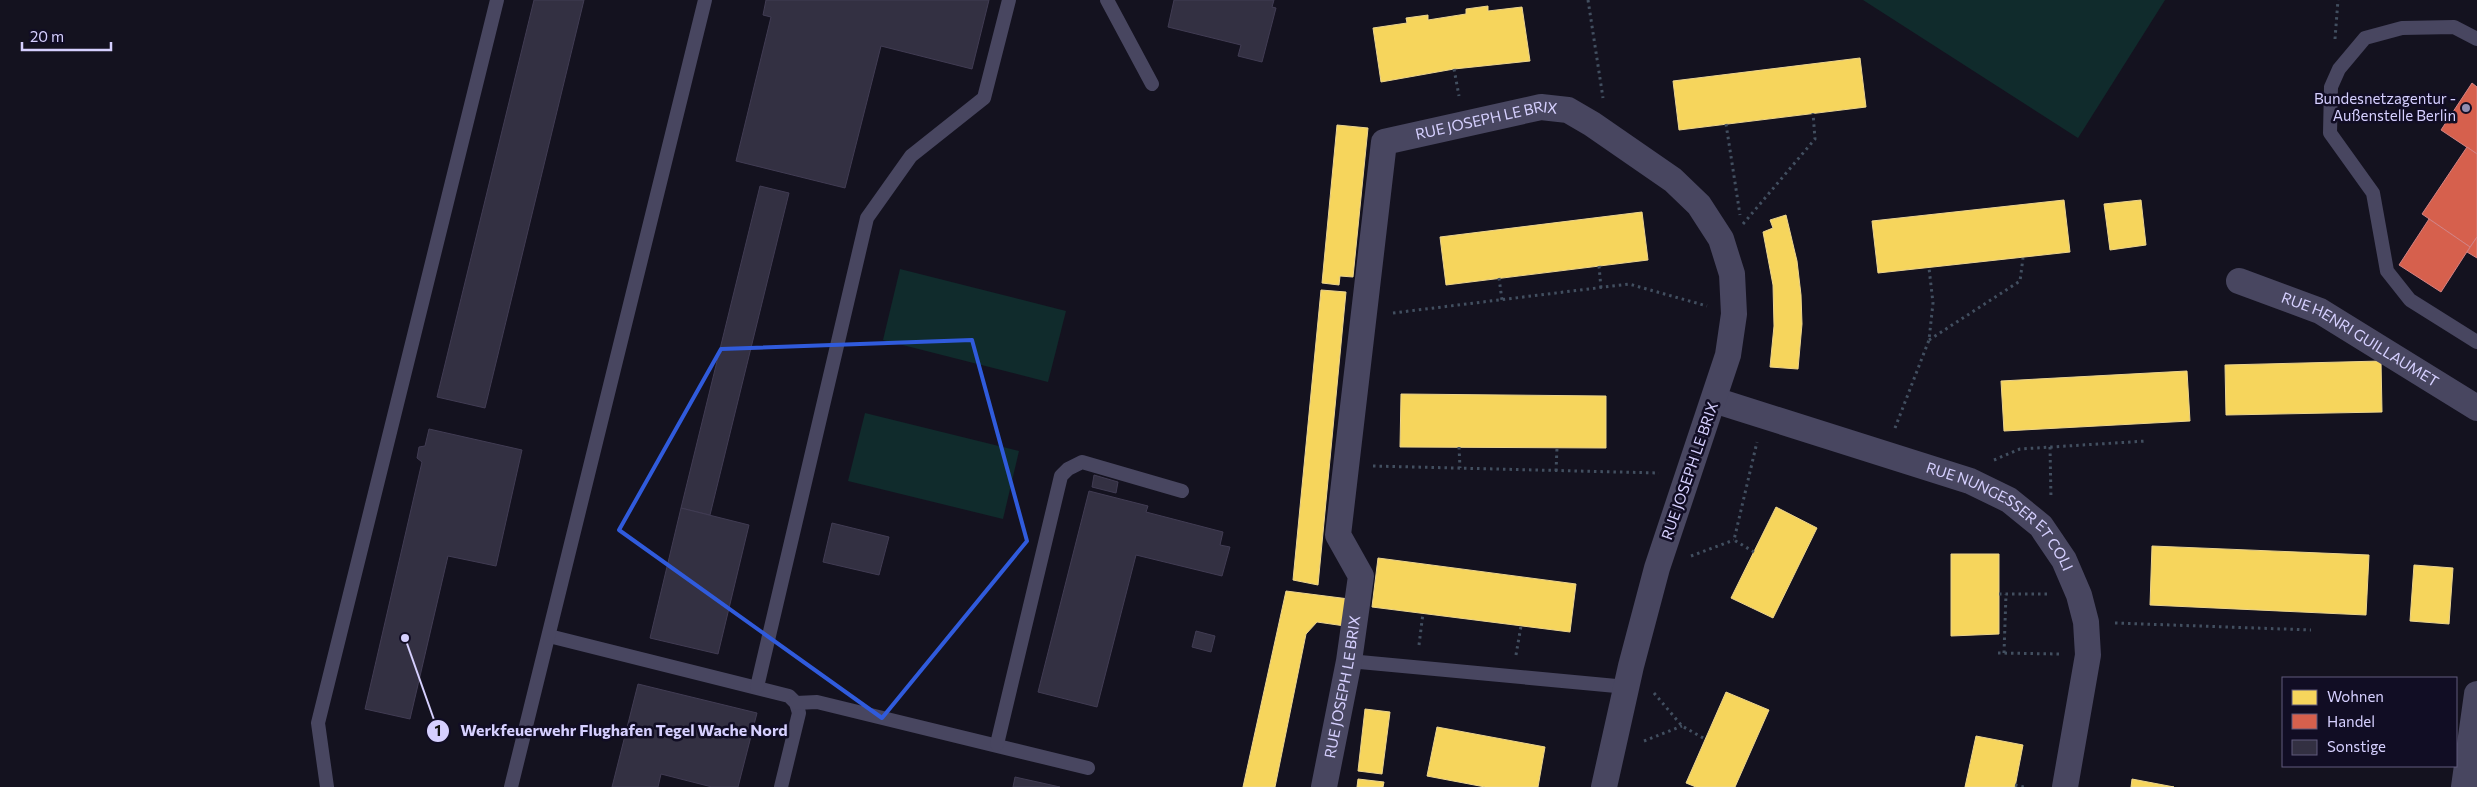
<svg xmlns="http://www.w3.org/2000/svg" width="2477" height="787" font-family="Commissioner,sans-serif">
  <rect width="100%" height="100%" fill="#14121f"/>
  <!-- green -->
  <g fill="#102b2c">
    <polygon points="1863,0 2165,0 2078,138"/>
    <polygon points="900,269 1066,311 1048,382 883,340"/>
    <polygon points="865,413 1019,451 1003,519 848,481"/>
  </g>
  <!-- homes -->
  <g fill="#f6d55c" stroke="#ecd48d">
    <polygon points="1488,6 1488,11 1522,7 1530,61 1454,69 1381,82 1373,28 1407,23 1406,18 1428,15 1428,20 1466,14 1466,9"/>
    <polygon points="1860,58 1866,107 1679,130 1673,81"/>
    <polygon points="1337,125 1368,128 1353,277 1340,276 1339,285 1322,283"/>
    <polygon points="2064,200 2070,252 1878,273 1872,221"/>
    <polygon points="2141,200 2146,245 2110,250 2104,204"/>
    <polygon points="1642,212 1648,260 1446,285 1440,237"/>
    <polygon points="1786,215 1797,261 1801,295 1802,324 1798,369 1770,367 1774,326 1773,285 1763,232 1773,228 1770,220"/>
    <polygon points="1321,290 1346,292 1318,585 1293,580"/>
    <polygon points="2381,361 2382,412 2226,415 2225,365"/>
    <polygon points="2187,371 2190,421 2004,431 2001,381"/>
    <polygon points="1401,394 1606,396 1606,448 1400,447"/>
    <polygon points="1776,507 1817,528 1773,618 1731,598"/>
    <polygon points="2152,546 2369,555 2366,615 2150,605"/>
    <polygon points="1951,554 1999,554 1999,634 1951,636"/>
    <polygon points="1378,558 1576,584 1570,632 1372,607"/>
    <polygon points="2414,565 2453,568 2449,624 2410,621"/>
    <polygon points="1286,591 1349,599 1345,626 1317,622 1306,634 1275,787 1243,787"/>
    <polygon points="1726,692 1769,710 1735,787 1696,787 1686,783"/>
    <polygon points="1365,709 1390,712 1382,774 1358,771"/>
    <polygon points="1437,727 1545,747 1538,787 1485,787 1427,776"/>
    <polygon points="1976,736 2023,745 2015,787 1965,787"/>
    <polygon points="1358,779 1384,782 1383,787 1357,787"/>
    <polygon points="2132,779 2174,787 2131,787"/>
  </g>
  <!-- shops -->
  <g fill="#d6604d" stroke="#d68282">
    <polygon points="2472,83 2477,87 2477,154 2441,130"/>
    <polygon points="2467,147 2477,154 2477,237 2470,247 2422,214"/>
    <polygon points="2429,219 2470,247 2441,292 2399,265"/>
    <polygon points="2477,237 2477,258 2467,252"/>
  </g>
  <!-- building -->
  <g fill="#333042" stroke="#413c53">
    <polygon points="534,0 584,0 485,408 437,397"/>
    <polygon points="766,0 989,0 972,69 881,46 845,188 736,161 771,17 763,15"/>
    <polygon points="1174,0 1274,0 1272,7 1276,8 1262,62 1238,56 1241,45 1168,27"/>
    <polygon points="760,186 789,193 710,515 681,508"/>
    <polygon points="429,429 522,450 496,566 448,556 410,719 365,709 422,462 417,458 419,447 425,446"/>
    <polygon points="1094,475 1118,482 1116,493 1092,487"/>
    <polygon points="1089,491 1148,506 1146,512 1223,532 1220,545 1230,547 1222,576 1136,555 1097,707 1038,692"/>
    <polygon points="681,508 749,525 718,654 650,638"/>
    <polygon points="832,523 889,537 879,575 823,562"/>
    <polygon points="1196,631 1215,636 1211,652 1192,647"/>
    <polygon points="638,684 757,713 738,787 712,787 661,774 658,787 612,787"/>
    <polygon points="1015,777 1060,787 1013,787"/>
  </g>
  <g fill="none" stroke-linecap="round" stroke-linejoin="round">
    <!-- path -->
    <g stroke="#424f60" stroke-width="3" stroke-dasharray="2.5 4" stroke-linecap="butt">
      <polyline points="1588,0 1603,98"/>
      <polyline points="2335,39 2338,0"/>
      <polyline points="1454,69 1459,96"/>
      <polyline points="1726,124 1740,215"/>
      <polyline points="1743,224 1815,139 1813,113"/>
      <polyline points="1599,266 1601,288"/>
      <polyline points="1499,278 1502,300"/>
      <polyline points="1393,313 1629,284 1707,306"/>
      <polyline points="1929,340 2020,281 2023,258"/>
      <polyline points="1895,428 1929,340 1933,303 1929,268"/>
      <polyline points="1459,447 1460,468"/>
      <polyline points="2050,447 2051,499"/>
      <polyline points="1994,460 2020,449 2146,441"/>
      <polyline points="1373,466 1659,473"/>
      <polyline points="1556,471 1557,448"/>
      <polyline points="1754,552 1734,540 1757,442"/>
      <polyline points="1691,556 1734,540"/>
      <polyline points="1999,594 2049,594"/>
      <polyline points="2115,623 2311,630"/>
      <polyline points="1419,645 1423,613"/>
      <polyline points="1998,653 2060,654"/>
      <polyline points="2004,653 2006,594"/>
      <polyline points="1516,655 1521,626"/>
      <polyline points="1654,693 1682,726 1705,739"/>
      <polyline points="1644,741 1682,726"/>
      <polyline points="2015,785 2024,787"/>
    </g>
    <!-- lane -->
    <g stroke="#484660" stroke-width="14">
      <polyline points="1107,0 1152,84"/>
      <polyline points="2477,39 2454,27 2402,28 2365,38 2339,69 2331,87 2330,133 2373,193 2387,271 2410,300 2477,342"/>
      <polyline points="549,636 789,696 796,703 799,713 781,787"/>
      <polyline points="1349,661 1627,687"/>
      <polyline points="757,687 867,218 911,156 984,98 1009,0"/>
      <polyline points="796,703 817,702 1088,768"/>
      <polyline points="997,744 1061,476 1068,469 1082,462 1182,491"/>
      <polyline points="327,787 318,723 497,0"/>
      <polyline points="511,787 705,0"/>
    </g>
    <!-- street -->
    <g stroke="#484660" stroke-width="26">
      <path id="s1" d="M2239 281 2320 311 2477 408"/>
      <path id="s2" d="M1714 400 1970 481 2009 500 2041 526 2064 560 2079 595 2086 622 2088 655 2065 787"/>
      <path id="s3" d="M1324 787 1349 661 1361 576 1338 535 1384 142 1541 107 1568 110 1592 124 1673 180 1699 205 1721 239 1732 274 1734 314 1728 355 1657 568 1631 666 1604 787"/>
      <polyline points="2464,787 2477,694"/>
    </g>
  </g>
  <!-- marked area -->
  <path fill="none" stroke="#305bdc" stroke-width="4" stroke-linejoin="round" d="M972 340 1027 541 882 718 619 530 721 349Z"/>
  <!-- markers -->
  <circle fill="#928eb1" stroke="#110d24" stroke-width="2" cx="2466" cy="108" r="5"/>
  <g text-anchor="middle" stroke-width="5" stroke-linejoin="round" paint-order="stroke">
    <!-- poi labels -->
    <g font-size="15" fill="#d6d0ff" stroke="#110d24" text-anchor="end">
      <text x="2456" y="104">Bundesnetzagentur -<tspan x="2456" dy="17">Außenstelle Berlin</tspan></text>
    </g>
    <!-- street labels -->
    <g font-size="15" fill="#d6d0ff" stroke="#110d24">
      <text dy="5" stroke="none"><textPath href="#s3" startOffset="762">RUE JOSEPH LE BRIX</textPath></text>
      <text dy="5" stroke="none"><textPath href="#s1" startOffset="135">RUE HENRI GUILLAUMET</textPath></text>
      <text transform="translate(1690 471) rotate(-71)" y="5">RUE JOSEPH LE BRIX</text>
      <text dy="5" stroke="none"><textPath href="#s2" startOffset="314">RUE NUNGESSER ET COLI</textPath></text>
      <text dy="5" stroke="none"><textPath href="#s3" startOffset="102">RUE JOSEPH LE BRIX</textPath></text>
    </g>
  </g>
  <!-- callouts -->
  <path fill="none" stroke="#d6d0ff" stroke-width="2" d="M405 638L438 731"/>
  <g fill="#d6d0ff" stroke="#110d24" stroke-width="2">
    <circle cx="405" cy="638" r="5"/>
    <circle cx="438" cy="731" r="12"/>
  </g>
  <g font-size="15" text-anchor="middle" font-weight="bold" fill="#111">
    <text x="438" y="736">1</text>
  </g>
  <g font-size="16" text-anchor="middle" font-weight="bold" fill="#d6d0ff" stroke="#110d24" stroke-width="5" stroke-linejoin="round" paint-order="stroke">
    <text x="624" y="736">Werkfeuerwehr Flughafen Tegel Wache Nord</text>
  </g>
  <!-- legend -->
  <rect x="2282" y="677" width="175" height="90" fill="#110d24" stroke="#605b7c"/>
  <rect x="2292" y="690" width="25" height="15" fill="#f6d55c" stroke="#605b7c"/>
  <text x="2327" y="702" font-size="15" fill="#d6d0ff">Wohnen</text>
  <rect x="2292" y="714" width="25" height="15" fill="#d6604d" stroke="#605b7c"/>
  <text x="2327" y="727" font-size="15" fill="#d6d0ff">Handel</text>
  <rect x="2292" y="740" width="25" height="15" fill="#333042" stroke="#605b7c"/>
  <text x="2327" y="752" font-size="15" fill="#d6d0ff">Sonstige</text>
  <!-- scale -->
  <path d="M22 42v8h89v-8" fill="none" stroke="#d6d0ff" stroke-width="2.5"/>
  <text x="30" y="42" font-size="15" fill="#d6d0ff" stroke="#110d24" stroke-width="4" paint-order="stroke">20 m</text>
</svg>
